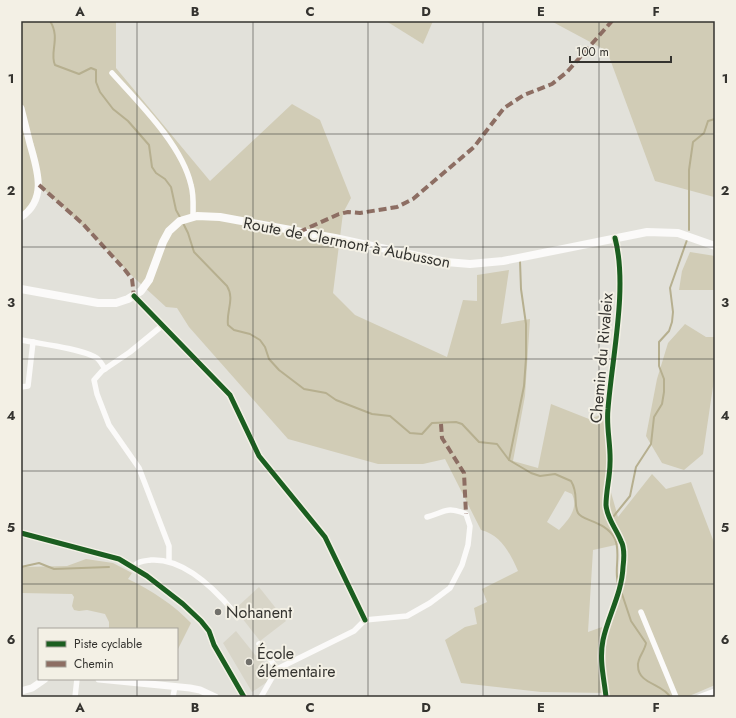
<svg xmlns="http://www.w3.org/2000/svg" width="736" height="718" font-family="Jost,sans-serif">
  <rect width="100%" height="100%" fill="#e2e1da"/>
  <!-- built -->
  <g fill="#d8d5c8">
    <polygon points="259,587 286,621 260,641 235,609"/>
    <polygon points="236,631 260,661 263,659 264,661 262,664 271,674 267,682 252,692 223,643"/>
  </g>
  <!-- green -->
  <g fill="#d1ccb6" fill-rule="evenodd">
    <path d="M21 21H116V68L210 181 292 104 320 120 351 198 343 213 333 293 355 315 447 357 463 300 477 301V275L509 270 501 324 530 319 525 396 513 461 538 468 551 404 589 419 603 414 610 489 618 517 652 474 666 489 691 482 715 545V685L687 697H609L604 662 608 631 623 587 620 544 593 550 588 632 602 627 599 656 606 693 541 692 461 683 445 640 465 627 477 624 474 608 487 602 482 589 518 571C510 553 501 535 481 530L445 459 423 464H378L288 439 189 327 177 308 166 307 129 273 104 246 39 185 36 197 21 218ZM565 491 572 494C579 509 568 520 559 530L547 522Z"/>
    <polygon points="386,21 433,21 423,44"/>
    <polygon points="551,21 715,21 714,197 655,181 607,51"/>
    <polygon points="690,252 715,256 715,290 679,290 682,271"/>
    <polygon points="685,324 706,337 715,337 715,373 703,454 684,470 662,463 646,436 657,379 668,343"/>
    <path d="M86 559 113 563 132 573 128 579C151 590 174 605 191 623L177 651V629H109V622L105 614 87 610 79 611 74 610 72 606 74 597 72 594 21 593V567L67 566Z"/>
  </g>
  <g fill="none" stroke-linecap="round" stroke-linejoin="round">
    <!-- stream -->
    <g stroke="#b6af8f" stroke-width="2">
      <path d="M50 21C61 38 49 53 55 65L79 74 91 68 96 70V82L100 92 113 109 128 121 149 145 152 167 156 173 165 179 171 187 176 210 181 219"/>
      <path d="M183 223 188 233 194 252 227 286C235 299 226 311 228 325L234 330 250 334 260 340 265 347 269 359 279 370 304 389 326 393 336 400 372 414 390 416 410 433 422 434 432 423 456 422 462 424 479 442 497 444 509 460 531 473 540 476 555 474 571 481C579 494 573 503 578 513 582 521 606 521 615 539 621 553 614 569 618 584"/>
      <polyline points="689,230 689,170 693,142 704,133 708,121 715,119"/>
      <polyline points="509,460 524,386 526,358 526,324 521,289 520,261"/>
      <polyline points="613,517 630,496 636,467 651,444 654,417 662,404 664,392 664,379 659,366 659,342 669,331 672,322 673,312 670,288 687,240"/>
      <polyline points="21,567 39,563 54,569 109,567"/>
      <path d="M621 591 631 621 646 643C645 651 637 658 638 666 638 684 663 684 670 697"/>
    </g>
    <!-- minor -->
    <g stroke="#fbfaf9" stroke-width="5.5">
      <path d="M112 73C139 103 182 145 191 185 194 195 193 206 193 216"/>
      <polyline points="134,296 230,395 259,456 325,537 365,620"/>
      <polyline points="163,325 130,352 102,371 94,380 97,394 109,425 139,468 169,546 169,560"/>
      <path d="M21 340C41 344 78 348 95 357 100 359 102 365 105 369"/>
      <polyline points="21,387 28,386 33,342"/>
      <path d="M134 566C138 561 144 561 151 560 184 558 214 588 234 612"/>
      <polyline points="641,612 676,697"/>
      <path d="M365 620 407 616 430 603 450 588 462 565 468 545 470 526 466 514C447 506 445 512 427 517"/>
      <polyline points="259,644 277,669"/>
      <polyline points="75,697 77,679"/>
      <polyline points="173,697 175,686"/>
      <polyline points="261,697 277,669 354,631 365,620"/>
      <path d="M606 697C604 678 599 660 603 640 608 616 622 593 623 567 624 559 625 548 621 541 616 528 607 519 606 505 606 491 610 477 610 463 611 445 606 427 608 409 612 357 628 287 615 238"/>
      <polyline points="699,697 715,691"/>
    </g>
    <!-- tertiary -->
    <g stroke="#fbfaf9" stroke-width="7">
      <path d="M21 108C24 120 27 132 30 144 37 169 48 199 21 217"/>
      <polyline points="21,533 119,559 147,576 183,604 201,621 209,631 214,645 244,697"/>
      <polyline points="99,679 190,688 200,690 215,697"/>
      <polyline points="21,691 32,688 45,679"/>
    </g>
    <!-- secondary -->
    <polyline stroke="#fbfaf9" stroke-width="8" points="21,289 98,303 116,303 128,299 141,291 149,280 163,242 169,231 180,221 197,216 220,217 335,238 446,262 470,264 503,261 647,232 678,233 715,246"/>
    <!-- quiet -->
    <g stroke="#8d6e63" stroke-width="4" stroke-dasharray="8 4" stroke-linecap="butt">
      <polyline points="39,185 83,224 125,270 132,279 134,296"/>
      <polyline points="299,232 339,214 348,212 360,213 397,207 413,199 474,147 504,108 524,95 552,84 567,72 612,21"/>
      <polyline points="441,424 442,438 464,473 466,514"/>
    </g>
    <defs>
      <g id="cycleway">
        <polyline points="134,296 230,395 259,456 325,537 365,620"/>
        <polyline points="21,533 119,559 147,576 183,604 201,621 209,631 214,645 244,697"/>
        <path d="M606 697C604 678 599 660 603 640 608 616 622 593 623 567 624 559 625 548 621 541 616 528 607 519 606 505 606 491 610 477 610 463 611 445 606 427 608 409 612 357 628 287 615 238"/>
      </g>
    </defs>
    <!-- cycleway casing -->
    <use href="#cycleway" stroke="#f3f0e5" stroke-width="8"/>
    <!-- cycleway -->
    <use href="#cycleway" stroke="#1b5e20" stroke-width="5"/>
  </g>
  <!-- grid -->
  <path fill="none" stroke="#34332f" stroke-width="1" stroke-opacity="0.55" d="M137 21V629M253 21V697M368 21V697M483 21V697M599 21V697M21 134H715M21 247H715M21 359H715M21 471H715M21 584H715M137 679V697"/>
  <!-- markers -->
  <g fill="#71706b" stroke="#f3f0e5" stroke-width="1.5">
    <circle cx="218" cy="612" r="4"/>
    <circle cx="249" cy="662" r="4"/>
  </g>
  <g text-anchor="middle" stroke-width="4" stroke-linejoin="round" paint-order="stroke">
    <!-- street labels -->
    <g font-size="16" fill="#34332f" stroke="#f3f0e5">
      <text transform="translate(347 242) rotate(11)" y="6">Route de Clermont à Aubusson</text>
      <text transform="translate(601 358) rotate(-85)" y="6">Chemin du Rivaleix</text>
    </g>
    <!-- poi labels -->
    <g font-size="16" fill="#34332f" stroke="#f3f0e5" text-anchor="start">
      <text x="226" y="618">Nohanent</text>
      <text x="257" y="659">École<tspan x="257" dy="18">élémentaire</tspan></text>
    </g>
  </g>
  <!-- border -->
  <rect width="736" height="718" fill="none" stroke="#f3f0e5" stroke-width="44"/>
  <!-- legend -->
  <rect x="38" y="628" width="140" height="52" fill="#f3f0e5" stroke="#a7a49c"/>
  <rect x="46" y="641" width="20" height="6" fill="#1b5e20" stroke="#a7a49c"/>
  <text x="74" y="648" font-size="12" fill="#34332f">Piste cyclable</text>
  <rect x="46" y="661" width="20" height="6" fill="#8d6e63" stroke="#a7a49c"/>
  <text x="74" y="668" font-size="12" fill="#34332f">Chemin</text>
  <!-- scale -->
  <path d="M570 56v6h101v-6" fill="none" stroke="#34332f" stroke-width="2"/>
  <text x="576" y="56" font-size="12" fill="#34332f" stroke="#f3f0e5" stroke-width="3" paint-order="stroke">100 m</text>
  <rect x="22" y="22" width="692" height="674" fill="none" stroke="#34332f" stroke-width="1.5"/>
  <g font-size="13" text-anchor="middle" font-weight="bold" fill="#34332f">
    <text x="80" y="16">A</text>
    <text x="195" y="16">B</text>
    <text x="310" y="16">C</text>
    <text x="426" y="16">D</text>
    <text x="541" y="16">E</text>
    <text x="656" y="16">F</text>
    <text x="11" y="83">1</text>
    <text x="725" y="83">1</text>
    <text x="11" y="195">2</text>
    <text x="725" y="195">2</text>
    <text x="11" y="307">3</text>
    <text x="725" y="307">3</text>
    <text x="11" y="420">4</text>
    <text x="725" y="420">4</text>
    <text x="11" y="532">5</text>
    <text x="725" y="532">5</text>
    <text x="11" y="644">6</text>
    <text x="725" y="644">6</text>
    <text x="80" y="712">A</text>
    <text x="195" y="712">B</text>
    <text x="310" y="712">C</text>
    <text x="426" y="712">D</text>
    <text x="541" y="712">E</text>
    <text x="656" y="712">F</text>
  </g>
</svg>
